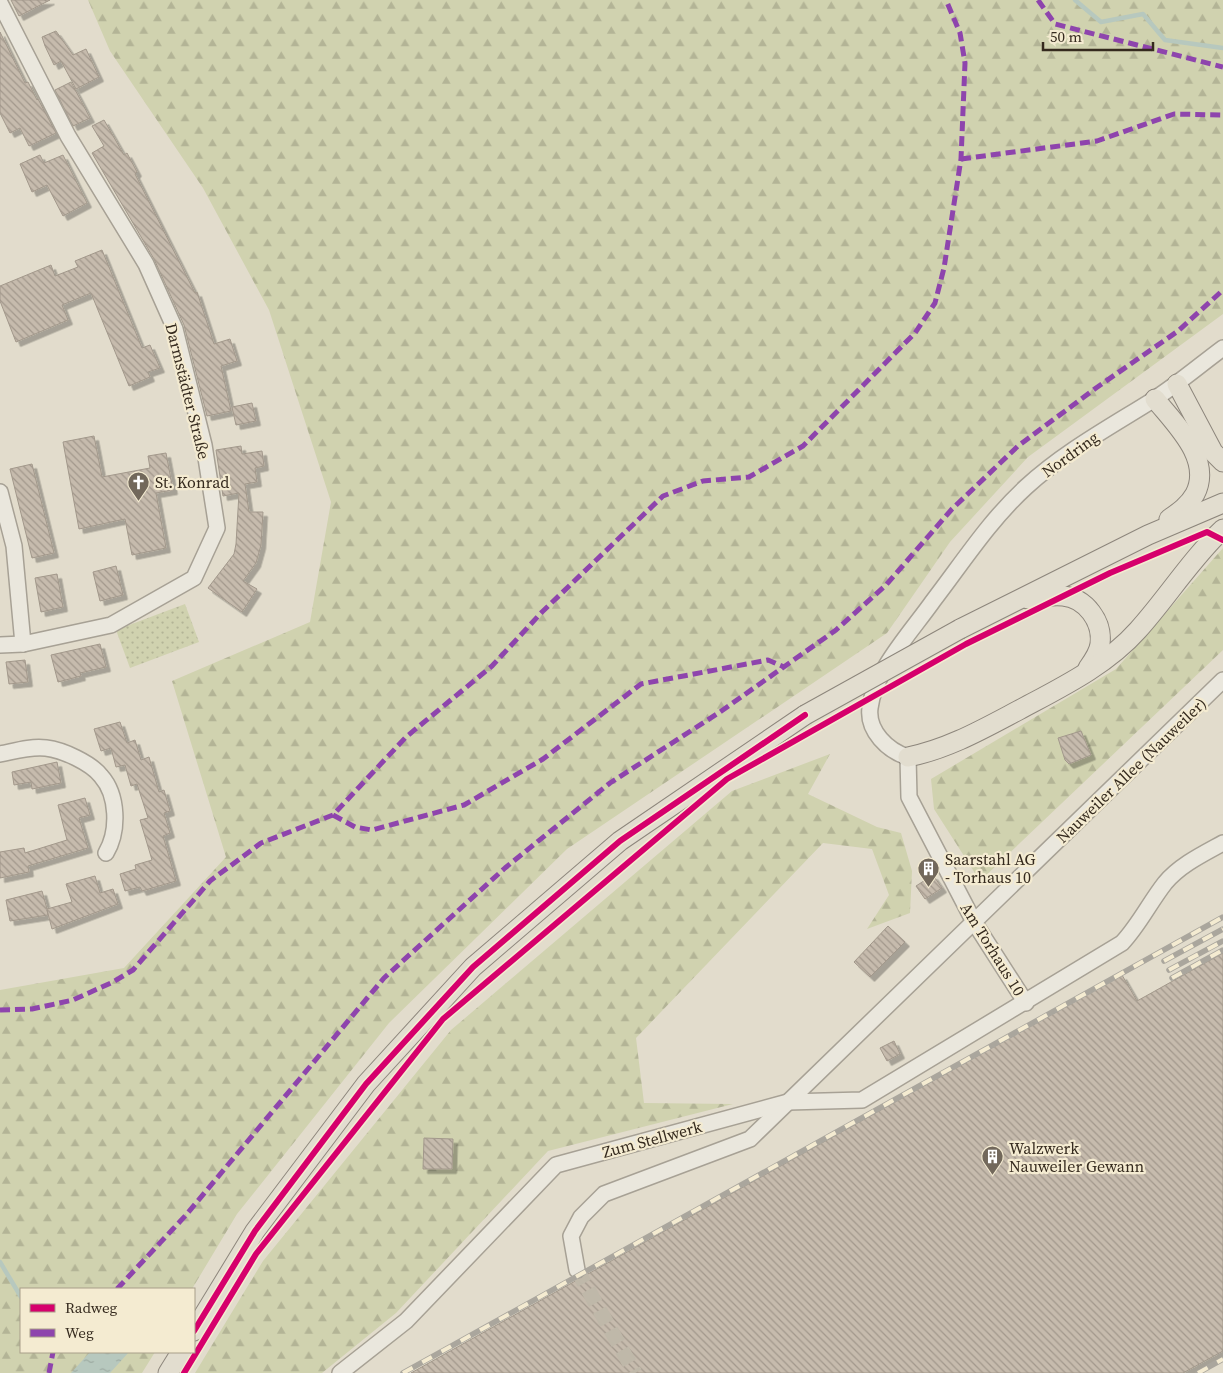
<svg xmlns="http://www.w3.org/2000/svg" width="1223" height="1373" font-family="'Source Serif 4',serif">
  <defs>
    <pattern id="forest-firs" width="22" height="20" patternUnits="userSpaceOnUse" patternTransform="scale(1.25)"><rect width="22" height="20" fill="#d0d2af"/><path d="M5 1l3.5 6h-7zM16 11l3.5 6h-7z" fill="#b3b496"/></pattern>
    <pattern id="park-dots" width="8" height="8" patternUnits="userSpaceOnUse" patternTransform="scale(1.25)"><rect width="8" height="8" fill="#d0d2af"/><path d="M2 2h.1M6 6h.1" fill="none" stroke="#b3b496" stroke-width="1.8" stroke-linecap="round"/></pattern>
    <pattern id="water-ripples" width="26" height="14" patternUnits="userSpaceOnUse" patternTransform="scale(1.25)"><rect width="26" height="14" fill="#b7c8be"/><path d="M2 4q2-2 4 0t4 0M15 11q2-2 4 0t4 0" fill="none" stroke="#9eaca3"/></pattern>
    <pattern id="building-back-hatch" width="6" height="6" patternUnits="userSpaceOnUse" patternTransform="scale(1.25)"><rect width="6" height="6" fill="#c6bbad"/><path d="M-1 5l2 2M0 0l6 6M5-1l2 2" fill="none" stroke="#a2988c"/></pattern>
    <filter id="shadow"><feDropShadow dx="4.5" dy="4.5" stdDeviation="0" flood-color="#0004"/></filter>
  </defs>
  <rect width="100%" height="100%" fill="#e2dccc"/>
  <!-- forest -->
  <g fill="url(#forest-firs)">
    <polygon points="88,0 1223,0 1223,314 1028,457 950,542 887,633 567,849 389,1023 237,1214 192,1289 21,1289 21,1352 155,1352 142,1373 0,1373 0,990 124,968 226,857 172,681 310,622 331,502 269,310 203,188 110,51"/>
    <polygon points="1223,548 1223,650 980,881 934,809 931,779 1116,669"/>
    <polygon points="830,754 808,794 877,827 901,833 912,871 910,913 867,929 889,895 872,849 823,843 636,1038 644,1103 733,1104 548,1151 396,1313 322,1373 195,1373 263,1261 451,1030 732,791"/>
  </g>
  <!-- park -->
  <polygon fill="url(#park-dots)" points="185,604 199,642 130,668 116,630"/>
  <!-- water -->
  <polygon fill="url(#water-ripples)" points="90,1352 129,1352 110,1373 71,1373"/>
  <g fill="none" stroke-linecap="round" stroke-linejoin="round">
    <!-- stream -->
    <g stroke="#b7c8be" stroke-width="4.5">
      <polyline points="1075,0 1101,22 1143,14 1165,40 1223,48"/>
      <polyline points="0,1262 21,1297"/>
    </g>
  </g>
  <!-- building -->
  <g fill="url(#building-back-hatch)" stroke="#a2988b" filter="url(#shadow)">
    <polygon points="11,0 50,0 19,16"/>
    <polygon points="56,31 73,55 86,49 99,77 76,89 61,61 54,65 45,46 42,37"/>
    <polygon points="0,32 25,83 28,82 37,100 38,99 56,133 29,146 20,128 10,133 0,113"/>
    <polygon points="71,82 90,118 73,126 55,90"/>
    <polygon points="104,120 124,155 127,153 137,172 135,174 195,293 197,292 214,344 230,339 237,361 221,366 231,411 207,416 184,325 154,259 92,153 104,146 92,126"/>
    <polygon points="40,155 44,163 63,155 87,203 63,216 47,185 32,192 20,164"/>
    <polygon points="102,250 142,348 150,345 160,368 148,372 150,377 129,386 91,293 62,305 68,320 16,342 0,301 0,286 51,265 55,276 78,267 75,261"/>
    <polygon points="252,403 256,421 236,425 232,407"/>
    <polygon points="94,436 102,477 150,468 148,456 166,453 173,490 156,493 166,548 132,555 125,519 79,529 63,442"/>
    <polygon points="241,446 242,454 262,451 264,466 255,468 257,482 245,484 249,512 263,512 261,545 256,563 243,581 257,589 242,612 208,588 234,554 236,544 239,493 223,496 216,450"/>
    <polygon points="32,464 54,553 32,558 10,469"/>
    <polygon points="116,566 123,595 100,601 93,572"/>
    <polygon points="57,574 63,607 41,612 35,578"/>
    <polygon points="100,644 106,667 80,673 81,676 58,682 51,655"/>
    <polygon points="25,660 28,682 9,684 6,662"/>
    <polygon points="120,722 127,743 135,740 141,760 149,757 159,792 164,790 170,811 164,813 170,833 163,836 176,881 142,891 140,887 125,891 120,874 136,869 135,865 152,860 140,820 148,818 137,784 131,786 125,765 116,767 111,748 101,751 94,729"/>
    <polygon points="1081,731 1091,755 1069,764 1065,760 1058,738"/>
    <polygon points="57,762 61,783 32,789 31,782 14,785 12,772"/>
    <polygon points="85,798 90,815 79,818 88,848 28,866 29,872 0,878 0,852 24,848 25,853 67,840 58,805"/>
    <polygon points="933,875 942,888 925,899 916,886"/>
    <polygon points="95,876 100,893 113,889 118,904 52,929 47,910 48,915 10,921 6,900 42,891 47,909 72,902 66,884"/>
    <polygon points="888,926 905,942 870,977 854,962"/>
    <polygon points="1223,953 1223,1351 1183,1373 411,1373 1122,975 1137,1001"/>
    <polygon points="894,1041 900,1054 887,1061 880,1048"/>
    <polygon points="424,1138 453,1139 452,1169 423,1169"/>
  </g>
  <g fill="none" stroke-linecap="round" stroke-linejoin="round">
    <!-- minor-tunnel -->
    <polyline stroke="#bfb8a9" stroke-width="15" stroke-dasharray="15 8" stroke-linecap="butt" points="577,1270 635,1373"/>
    <defs>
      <g id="minor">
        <polyline points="0,3 68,136 146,264 175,329 204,445 217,528 194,578 111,625 23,644 0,645"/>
        <polyline points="0,492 14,546 23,644"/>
        <path d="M0 754C15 751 31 746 46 748 63 750 91 763 101 776 118 795 119 831 106 853"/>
        <path d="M1026 1003 974 922 909 797 908 757C888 751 867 731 870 708 874 671 912 631 933 601 963 562 989 521 1026 487 1064 452 1110 427 1153 400 1178 384 1200 365 1223 348"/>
        <polyline points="577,1270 571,1236 581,1217 604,1194 750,1139 1223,680"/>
        <path d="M340 1373 406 1321 556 1165 788 1102 862 1100 1122 943C1139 925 1150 902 1165 883 1180 865 1203 854 1223 843"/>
      </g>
      <g id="major">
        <polyline points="1177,384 1213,452 1223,462"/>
        <path d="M1155 399C1175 424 1213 459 1195 494 1189 505 1179 512 1169 519"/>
        <path d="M1028 599C1039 597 1052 595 1063 596 1086 598 1103 622 1100 644 1099 653 1093 661 1088 668"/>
        <polyline points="960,629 1148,535 1223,503"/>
        <path d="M908 757C948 749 983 729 1019 710 1060 688 1106 666 1138 630 1167 598 1191 559 1223 529"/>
        <polyline points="194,1331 255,1231 366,1084 473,967 620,841 805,715"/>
        <polyline points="168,1373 181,1352"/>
      </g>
    </defs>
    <!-- minor casing -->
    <use href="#minor" stroke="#a7a195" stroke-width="18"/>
    <!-- major casing -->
    <use href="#major" stroke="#8d867c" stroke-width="21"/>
    <!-- minor -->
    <use href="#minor" stroke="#eae7dd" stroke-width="15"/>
    <!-- major -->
    <use href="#major" stroke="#e2ddcf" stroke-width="19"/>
    <defs>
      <g id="rail">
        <polyline points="1164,961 1223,929"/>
        <polyline points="1169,970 1223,941"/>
        <polyline points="1172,978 1223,950"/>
        <polyline points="403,1373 1223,917"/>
        <polyline points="1198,1373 1223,1359"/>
      </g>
    </defs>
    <!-- rail casing -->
    <use href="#rail" stroke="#aaa69d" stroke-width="5.5"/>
    <!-- rail -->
    <use href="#rail" stroke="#f4ebd1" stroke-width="4" stroke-dasharray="11" stroke-linecap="butt"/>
    <defs>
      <polyline id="major-bridge" points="805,715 960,629"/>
    </defs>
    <!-- major-bridge casing -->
    <use href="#major-bridge" stroke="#8d867c" stroke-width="21" stroke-linecap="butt"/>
    <!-- major-bridge -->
    <use href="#major-bridge" stroke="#e2ddcf" stroke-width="19"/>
    <!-- quiet -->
    <g stroke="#8e44ad" stroke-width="5" stroke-dasharray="10 5" stroke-linecap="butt">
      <polyline points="1038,0 1055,24 1223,67"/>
      <polyline points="961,159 1097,141 1174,114 1223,115"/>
      <polyline points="333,815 355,827 372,830 464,805 543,759 641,684 768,660 784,667"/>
      <polyline points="0,1010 32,1009 73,1000 113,982 133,970 210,881 261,843 333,815 406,737 492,666 542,612 663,496 703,481 749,477 803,446 915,333 935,303 944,268 961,159 965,63 960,33 946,0"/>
      <polyline points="117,1289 186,1215 384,978 505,868 610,783 720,712 836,630 886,585 952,509 1018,446 1096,388 1178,331 1223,290"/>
      <polyline points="49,1373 53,1352"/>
    </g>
    <defs>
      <g id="cycleway">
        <polyline points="194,1331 255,1231 366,1084 473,967 620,841 805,715"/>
        <polyline points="184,1373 256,1254 443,1019 727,779 966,644 1110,573 1207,532 1223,540"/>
      </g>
    </defs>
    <!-- cycleway casing -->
    <use href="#cycleway" stroke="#f4ebd1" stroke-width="9"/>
    <!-- cycleway -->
    <use href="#cycleway" stroke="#d6006c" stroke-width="6"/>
  </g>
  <!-- icons -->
  <defs>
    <symbol id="church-pin" viewBox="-11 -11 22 30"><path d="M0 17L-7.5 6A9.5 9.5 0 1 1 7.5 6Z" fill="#72685b" stroke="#f4ebd1"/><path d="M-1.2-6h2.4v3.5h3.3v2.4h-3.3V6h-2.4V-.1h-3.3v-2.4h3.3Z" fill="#fff"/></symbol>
    <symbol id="building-pin" viewBox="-11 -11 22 30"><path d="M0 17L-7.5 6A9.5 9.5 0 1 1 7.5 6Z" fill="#72685b" stroke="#f4ebd1"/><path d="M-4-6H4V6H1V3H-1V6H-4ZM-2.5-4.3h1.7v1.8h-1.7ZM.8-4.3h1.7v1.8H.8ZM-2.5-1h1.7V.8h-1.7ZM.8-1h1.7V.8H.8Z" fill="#fff"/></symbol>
  </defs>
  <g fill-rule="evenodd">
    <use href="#church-pin" x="126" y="470" width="25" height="34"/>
    <use href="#building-pin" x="916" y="856" width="25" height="34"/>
    <use href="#building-pin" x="980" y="1144" width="25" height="34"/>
  </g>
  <g text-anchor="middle" stroke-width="4.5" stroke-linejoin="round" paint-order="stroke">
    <!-- street labels -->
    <g font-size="16" fill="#352a1e" stroke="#f4ebd1">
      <text transform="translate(188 391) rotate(76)" y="6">Darmstädter Straße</text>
      <text transform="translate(1070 454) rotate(-36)" y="6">Nordring</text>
      <text transform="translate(1131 770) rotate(-44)" y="6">Nauweiler Allee (Nauweiler)</text>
      <text transform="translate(993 949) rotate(58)" y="6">Am Torhaus 10</text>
      <text transform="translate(652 1139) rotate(-15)" y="6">Zum Stellwerk</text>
    </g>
    <!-- poi labels -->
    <g font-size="16" fill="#352a1e" stroke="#f4ebd1" text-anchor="start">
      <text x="155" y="488">St. Konrad</text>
      <text x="945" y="865">Saarstahl AG<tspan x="945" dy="18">- Torhaus 10</tspan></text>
      <text x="1009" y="1154">Walzwerk<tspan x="1009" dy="18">Nauweiler Gewann</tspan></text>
    </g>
  </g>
  <!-- legend -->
  <rect x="20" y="1288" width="175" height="65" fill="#f4ebd1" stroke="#a89e89"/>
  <rect x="30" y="1304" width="25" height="8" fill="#d6006c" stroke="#a89e89"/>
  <text x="65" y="1313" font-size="15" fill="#352a1e">Radweg</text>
  <rect x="30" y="1329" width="25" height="8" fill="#8e44ad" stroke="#a89e89"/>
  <text x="65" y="1338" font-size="15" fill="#352a1e">Weg</text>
  <!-- scale -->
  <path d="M1043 42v8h110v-8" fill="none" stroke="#352a1e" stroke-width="2.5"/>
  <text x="1050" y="42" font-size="15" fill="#352a1e" stroke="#f4ebd1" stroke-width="4" paint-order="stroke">50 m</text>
</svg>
